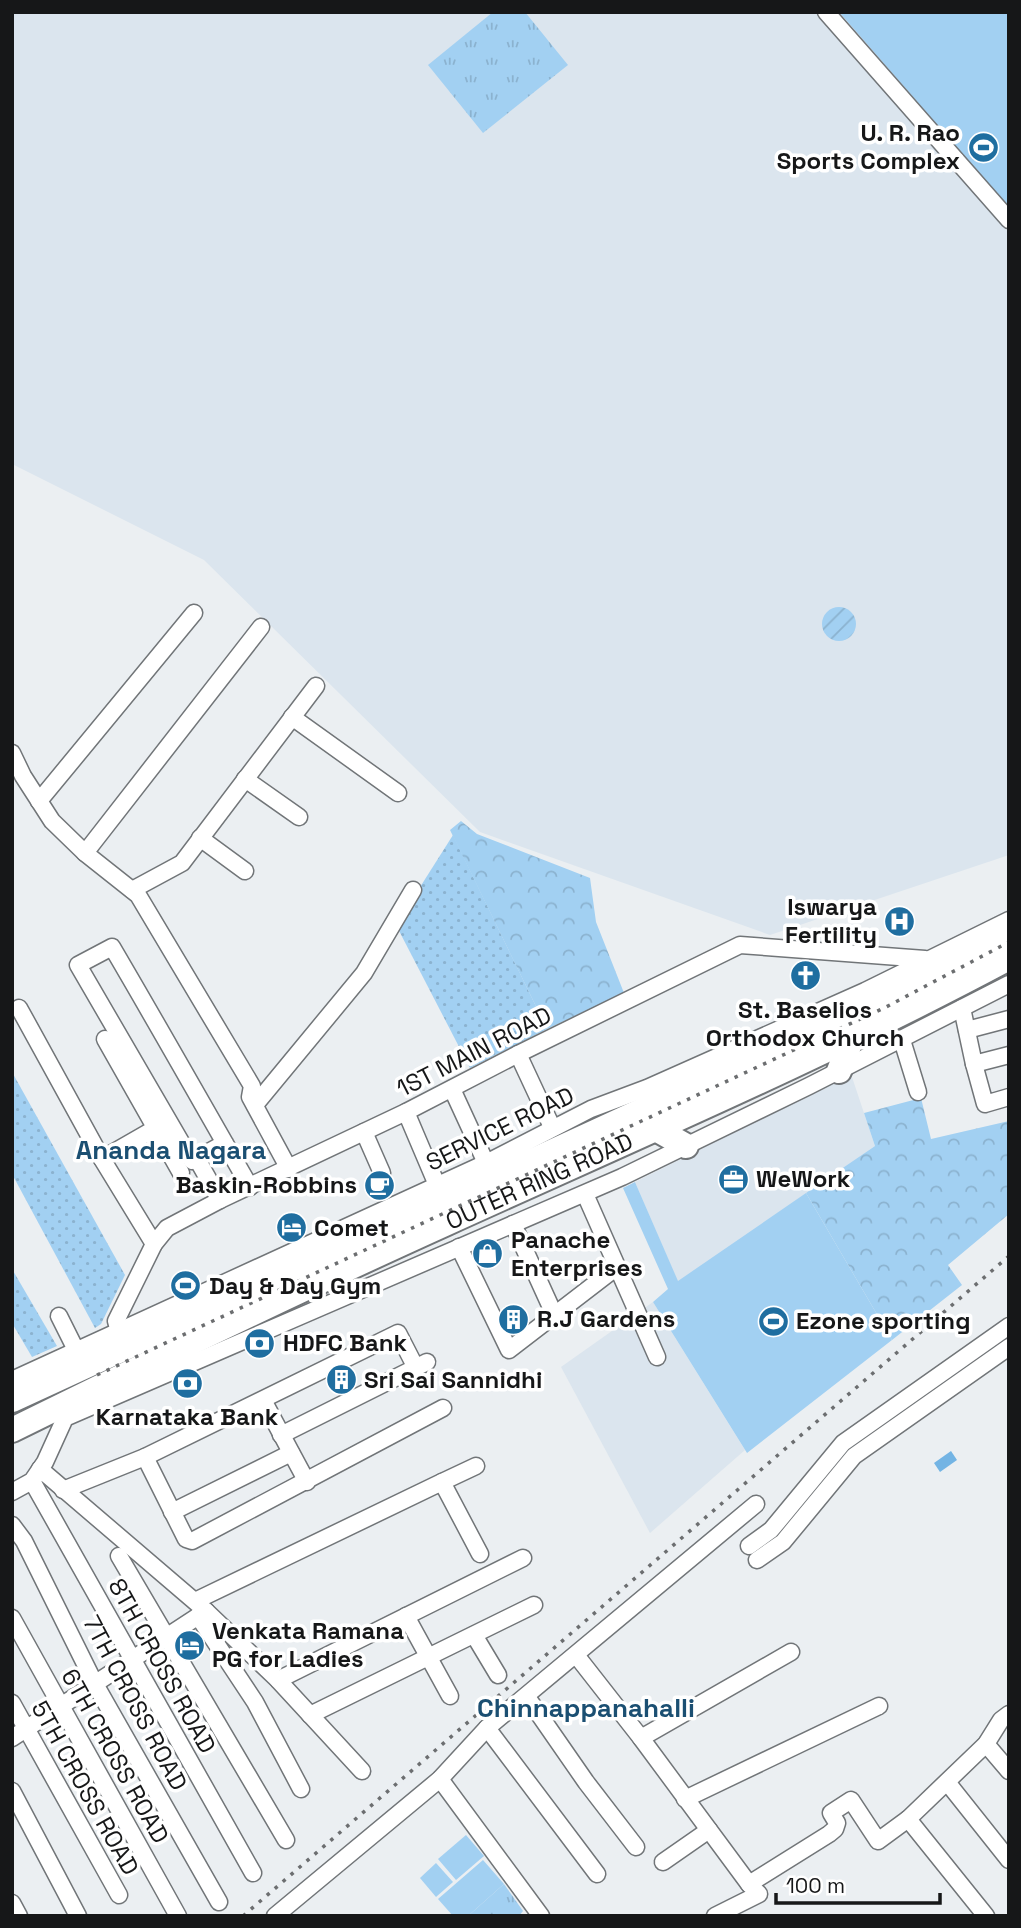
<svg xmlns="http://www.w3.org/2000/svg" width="1021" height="1928" font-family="'Space Grotesk',sans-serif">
  <defs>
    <pattern id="grass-dots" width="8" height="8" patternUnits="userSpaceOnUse" patternTransform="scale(1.75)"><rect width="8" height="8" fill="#a2d0f2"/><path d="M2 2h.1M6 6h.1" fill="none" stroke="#8bb2cf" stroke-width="1.8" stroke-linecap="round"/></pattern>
    <pattern id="forest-crowns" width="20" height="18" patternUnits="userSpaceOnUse" patternTransform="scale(1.75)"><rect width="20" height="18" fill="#a2d0f2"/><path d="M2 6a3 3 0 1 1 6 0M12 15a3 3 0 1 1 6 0" fill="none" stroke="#8bb2cf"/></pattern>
    <pattern id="park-tufts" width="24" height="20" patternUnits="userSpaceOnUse" patternTransform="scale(1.75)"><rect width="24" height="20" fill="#a2d0f2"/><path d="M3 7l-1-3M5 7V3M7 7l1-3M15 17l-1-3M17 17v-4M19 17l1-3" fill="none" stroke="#8bb2cf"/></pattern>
    <pattern id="garden-furrows" width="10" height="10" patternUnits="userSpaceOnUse" patternTransform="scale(1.75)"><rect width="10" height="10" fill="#a2d0f2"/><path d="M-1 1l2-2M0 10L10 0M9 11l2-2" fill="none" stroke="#8bb2cf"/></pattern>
  </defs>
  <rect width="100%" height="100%" fill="#ebeff2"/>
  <!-- built -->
  <g fill="#dbe5ee">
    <polygon points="12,12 816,12 1009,233 1009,855 770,935 480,832 204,560 12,464"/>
    <polygon points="851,1074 875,1146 678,1282 635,1182"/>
    <polygon points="653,1302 745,1450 650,1533 561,1367"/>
  </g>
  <!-- grass -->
  <g fill="url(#grass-dots)">
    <polygon points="453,835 547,1029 470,1068 396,925"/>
    <polygon points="12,1072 125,1275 101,1324 95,1328 12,1174"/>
    <polygon points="12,1269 57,1346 32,1357 12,1323"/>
  </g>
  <!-- forest -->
  <g fill="url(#forest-crowns)">
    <polygon points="461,821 477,834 590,878 596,922 624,993 547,1029 450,830"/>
    <polygon points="921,1098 931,1139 1009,1121 1009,1214 948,1265 962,1285 892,1340 806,1193 875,1146 864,1113"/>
  </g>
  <!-- park -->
  <g fill="url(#park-tufts)">
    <polygon points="493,12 525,12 568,65 483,133 428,65"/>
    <polygon points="504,1884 523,1911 519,1916 468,1916"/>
  </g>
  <!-- garden -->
  <circle fill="url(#garden-furrows)" cx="839" cy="624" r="17"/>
  <!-- pitch -->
  <g fill="#a2d0f2">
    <polygon points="839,12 1009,12 1009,207"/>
    <polygon points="635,1182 678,1281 806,1193 892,1340 747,1453 653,1302 668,1289 623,1188"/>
    <polygon points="466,1835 484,1856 456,1880 438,1859"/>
    <polygon points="483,1860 504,1884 468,1916 453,1916 438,1899"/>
    <polygon points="436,1863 453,1882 436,1897 420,1878"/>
  </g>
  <!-- water -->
  <polygon fill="#73b4e4" points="951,1451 957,1460 940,1472 934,1463"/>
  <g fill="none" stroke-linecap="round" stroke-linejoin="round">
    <defs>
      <g id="minor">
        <polyline points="826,12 1009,220"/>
        <polyline points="292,717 398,793"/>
        <polyline points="12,753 23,776 52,821 85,853 138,895 252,1086 250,1097 289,1169"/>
        <polyline points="245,779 299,817"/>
        <polyline points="39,801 194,613"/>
        <polyline points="200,838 245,871"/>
        <polyline points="85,853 261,627"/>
        <polyline points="132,890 182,863 316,686"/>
        <polyline points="19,1008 102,1159 154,1244"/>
        <polyline points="962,1008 974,1064 1009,1055"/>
        <polyline points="967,1030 1009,1019"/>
        <polyline points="105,1039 181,1173"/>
        <polyline points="902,1040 918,1092"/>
        <polyline points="518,1054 552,1127"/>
        <polyline points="974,1064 985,1104 1009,1097"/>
        <polyline points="452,1089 486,1163"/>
        <polyline points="255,1105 364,973 413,890"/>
        <polyline points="406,1112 437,1185"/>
        <polyline points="364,1132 382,1173"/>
        <path d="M225 1143 192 1161 78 965 112 947C159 1027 204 1107 250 1187"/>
        <polyline points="102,1159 156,1128"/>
        <polyline points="197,1159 220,1200"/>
        <polyline points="585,1194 657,1357"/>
        <polyline points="513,1224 554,1314"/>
        <polyline points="459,1247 509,1350 617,1267"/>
        <polyline points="59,1316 76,1350"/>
        <polyline points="119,1332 116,1321 154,1244 167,1228 220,1200 406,1112 518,1054 740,945 925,959"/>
        <polyline points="12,1380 486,1163 591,1109 647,1088 865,991 1009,920"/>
        <polyline points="263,1400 307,1482"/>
        <polyline points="281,1435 427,1362"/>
        <polyline points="145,1457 186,1539 192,1541 443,1408"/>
        <polyline points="40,1469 206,1611 278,1680 362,1771"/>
        <polyline points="32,1481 253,1873"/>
        <polyline points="442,1482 476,1466"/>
        <polyline points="63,1490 145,1457 398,1333 416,1368"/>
        <polyline points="12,1492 32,1481 45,1462 65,1418 622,1177 809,1086 1009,984"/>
        <polyline points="172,1512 291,1453"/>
        <polyline points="12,1525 24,1541 95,1684 219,1902"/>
        <polyline points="749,1546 771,1530 843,1443 1009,1326"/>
        <polyline points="119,1556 286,1840"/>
        <polyline points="757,1560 783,1542 854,1456 1009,1347"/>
        <polyline points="195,1601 442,1482 480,1554"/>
        <polyline points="198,1616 255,1702 301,1789"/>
        <polyline points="406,1616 450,1696"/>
        <polyline points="12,1618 178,1916"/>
        <polyline points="474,1635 498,1675"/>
        <polyline points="576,1655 641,1738 749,1884 759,1894 715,1916"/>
        <polyline points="278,1680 523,1558"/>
        <polyline points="527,1697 586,1782 636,1847"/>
        <polyline points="12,1703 119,1895"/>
        <polyline points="310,1715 534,1605"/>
        <polyline points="487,1728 597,1874"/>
        <polyline points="12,1738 206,1611"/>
        <polyline points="641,1738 791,1652"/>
        <polyline points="986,1744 1009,1771"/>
        <polyline points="440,1779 541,1916"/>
        <polyline points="947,1782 1009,1860"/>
        <polyline points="12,1791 78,1916"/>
        <polyline points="685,1799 879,1706"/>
        <polyline points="908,1819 986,1916"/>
        <polyline points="663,1862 709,1830"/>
        <polyline points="749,1884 829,1834 835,1829 837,1823 831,1813 851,1800 878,1841 908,1819 986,1744 1001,1720 1009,1714"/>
        <polyline points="12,1903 19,1916"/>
        <polyline points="275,1916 440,1779 487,1728 756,1504"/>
      </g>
      <g id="highway">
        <polyline points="839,1071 852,1038"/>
        <polyline points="656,1129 686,1146"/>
        <polyline points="12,1400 906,989 1009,934"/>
        <path id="s1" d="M12 1430C156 1359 301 1289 447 1223 636 1137 826 1056 1009 958"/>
      </g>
    </defs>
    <!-- minor casing -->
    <use href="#minor" stroke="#717578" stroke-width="19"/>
    <!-- highway casing -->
    <use href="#highway" stroke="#717578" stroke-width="28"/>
    <!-- minor -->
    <use href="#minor" stroke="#fff" stroke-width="16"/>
    <!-- highway -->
    <use href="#highway" stroke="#fff" stroke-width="24"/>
    <!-- rail -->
    <g stroke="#6c6e70" stroke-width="3.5" stroke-dasharray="3.5 7" stroke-linecap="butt">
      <polyline points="97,1375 886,1007 1009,942"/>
      <polyline points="243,1916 1009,1256"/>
    </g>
  </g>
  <!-- icons -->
  <defs>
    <symbol id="stadium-disc" viewBox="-11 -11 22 22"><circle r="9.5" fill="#1f6ea0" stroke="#fff"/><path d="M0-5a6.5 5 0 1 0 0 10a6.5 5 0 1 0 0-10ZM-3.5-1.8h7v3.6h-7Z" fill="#fff"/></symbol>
    <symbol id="hospital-disc" viewBox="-11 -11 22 22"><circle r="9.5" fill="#1f6ea0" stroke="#fff"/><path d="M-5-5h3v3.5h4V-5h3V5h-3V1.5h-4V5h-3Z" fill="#fff"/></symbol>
    <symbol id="church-disc" viewBox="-11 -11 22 22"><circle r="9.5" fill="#1f6ea0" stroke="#fff"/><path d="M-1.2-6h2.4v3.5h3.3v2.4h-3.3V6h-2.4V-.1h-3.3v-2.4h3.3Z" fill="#fff"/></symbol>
    <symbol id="office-disc" viewBox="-11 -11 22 22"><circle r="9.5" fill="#1f6ea0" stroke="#fff"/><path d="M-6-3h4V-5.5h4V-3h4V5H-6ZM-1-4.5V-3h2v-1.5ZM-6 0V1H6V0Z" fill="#fff"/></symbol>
    <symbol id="cafe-disc" viewBox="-11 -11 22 22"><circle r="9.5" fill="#1f6ea0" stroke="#fff"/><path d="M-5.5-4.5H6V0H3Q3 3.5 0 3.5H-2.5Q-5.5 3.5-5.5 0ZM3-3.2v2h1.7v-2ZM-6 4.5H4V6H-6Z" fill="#fff"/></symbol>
    <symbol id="hotel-disc" viewBox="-11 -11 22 22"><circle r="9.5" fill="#1f6ea0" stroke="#fff"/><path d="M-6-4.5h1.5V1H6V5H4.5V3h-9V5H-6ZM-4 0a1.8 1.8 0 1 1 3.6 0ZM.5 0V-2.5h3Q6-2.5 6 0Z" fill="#fff"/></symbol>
    <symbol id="shop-disc" viewBox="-11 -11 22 22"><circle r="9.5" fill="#1f6ea0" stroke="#fff"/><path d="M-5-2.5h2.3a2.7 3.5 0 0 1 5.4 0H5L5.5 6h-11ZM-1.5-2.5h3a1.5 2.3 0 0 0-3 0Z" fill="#fff"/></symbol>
    <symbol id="building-disc" viewBox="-11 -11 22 22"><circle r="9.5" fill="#1f6ea0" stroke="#fff"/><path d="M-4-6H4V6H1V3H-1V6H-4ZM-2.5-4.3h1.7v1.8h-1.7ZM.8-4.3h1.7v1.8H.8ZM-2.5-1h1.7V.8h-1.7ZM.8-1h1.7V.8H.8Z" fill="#fff"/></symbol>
    <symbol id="bank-disc" viewBox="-11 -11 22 22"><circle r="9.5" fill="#1f6ea0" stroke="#fff"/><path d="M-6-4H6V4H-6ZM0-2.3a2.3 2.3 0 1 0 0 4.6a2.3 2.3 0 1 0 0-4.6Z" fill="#fff"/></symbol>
  </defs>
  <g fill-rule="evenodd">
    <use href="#stadium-disc" x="966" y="130" width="35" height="35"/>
    <use href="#hospital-disc" x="882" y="904" width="35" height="35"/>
    <use href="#church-disc" x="788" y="958" width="35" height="35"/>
    <use href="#office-disc" x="716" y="1162" width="35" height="35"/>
    <use href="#cafe-disc" x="362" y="1168" width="35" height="35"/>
    <use href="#hotel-disc" x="274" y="1210" width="35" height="35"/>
    <use href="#shop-disc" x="470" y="1236" width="35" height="35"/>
    <use href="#stadium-disc" x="168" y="1268" width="35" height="35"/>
    <use href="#building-disc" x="496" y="1302" width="35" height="35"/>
    <use href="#stadium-disc" x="756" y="1304" width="35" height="35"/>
    <use href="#bank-disc" x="242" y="1326" width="35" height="35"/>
    <use href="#building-disc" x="324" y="1362" width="35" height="35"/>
    <use href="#bank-disc" x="170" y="1366" width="35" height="35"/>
    <use href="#hotel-disc" x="172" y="1628" width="35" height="35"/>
  </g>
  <g text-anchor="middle" stroke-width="7" stroke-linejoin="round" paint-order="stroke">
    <!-- poi labels -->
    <g font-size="24" font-weight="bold" fill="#161718" stroke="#fff" text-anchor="start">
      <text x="960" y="141" text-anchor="end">U. R. Rao<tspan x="960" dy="28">Sports Complex</tspan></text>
      <text x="877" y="915" text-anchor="end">Iswarya<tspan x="877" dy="28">Fertility</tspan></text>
      <text x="805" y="1018" text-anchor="middle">St. Baselios<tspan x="805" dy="28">Orthodox Church</tspan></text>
      <text x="756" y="1187">WeWork</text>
      <text x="357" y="1193" text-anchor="end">Baskin-Robbins</text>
      <text x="314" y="1236">Comet</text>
      <text x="511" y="1248">Panache<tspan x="511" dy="28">Enterprises</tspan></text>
      <text x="209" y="1294">Day &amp; Day Gym</text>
      <text x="537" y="1327">R.J Gardens</text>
      <text x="796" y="1329">Ezone sporting</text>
      <text x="283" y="1351">HDFC Bank</text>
      <text x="364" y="1388">Sri Sai Sannidhi</text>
      <text x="187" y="1425" text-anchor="middle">Karnataka Bank</text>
      <text x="212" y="1639">Venkata Ramana<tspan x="212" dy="28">PG for Ladies</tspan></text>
    </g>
    <!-- street labels -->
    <g font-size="24" fill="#161718" stroke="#fff">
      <text transform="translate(474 1052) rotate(-27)" y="8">1ST MAIN ROAD</text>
      <text transform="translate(500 1129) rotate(-26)" y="8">SERVICE ROAD</text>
      <text dy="8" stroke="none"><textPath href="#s1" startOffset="583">OUTER RING ROAD</textPath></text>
      <text transform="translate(162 1666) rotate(61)" y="8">8TH CROSS ROAD</text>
      <text transform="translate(135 1703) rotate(62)" y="8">7TH CROSS ROAD</text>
      <text transform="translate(115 1756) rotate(61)" y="8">6TH CROSS ROAD</text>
      <text transform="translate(85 1788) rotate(61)" y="8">5TH CROSS ROAD</text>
    </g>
    <!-- neighbourhood labels -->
    <g font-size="26" font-weight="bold" fill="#1b4f72" stroke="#fff">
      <text x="171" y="1159">Ananda Nagara</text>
      <text x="586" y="1717">Chinnappanahalli</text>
    </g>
  </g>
  <!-- border -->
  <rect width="1021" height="1928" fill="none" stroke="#161718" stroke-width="28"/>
  <!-- scale -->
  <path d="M776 1893v10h164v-10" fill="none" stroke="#161718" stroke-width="3.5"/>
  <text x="786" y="1893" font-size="21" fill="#161718" stroke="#ffffff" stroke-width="5" paint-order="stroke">100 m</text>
</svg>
